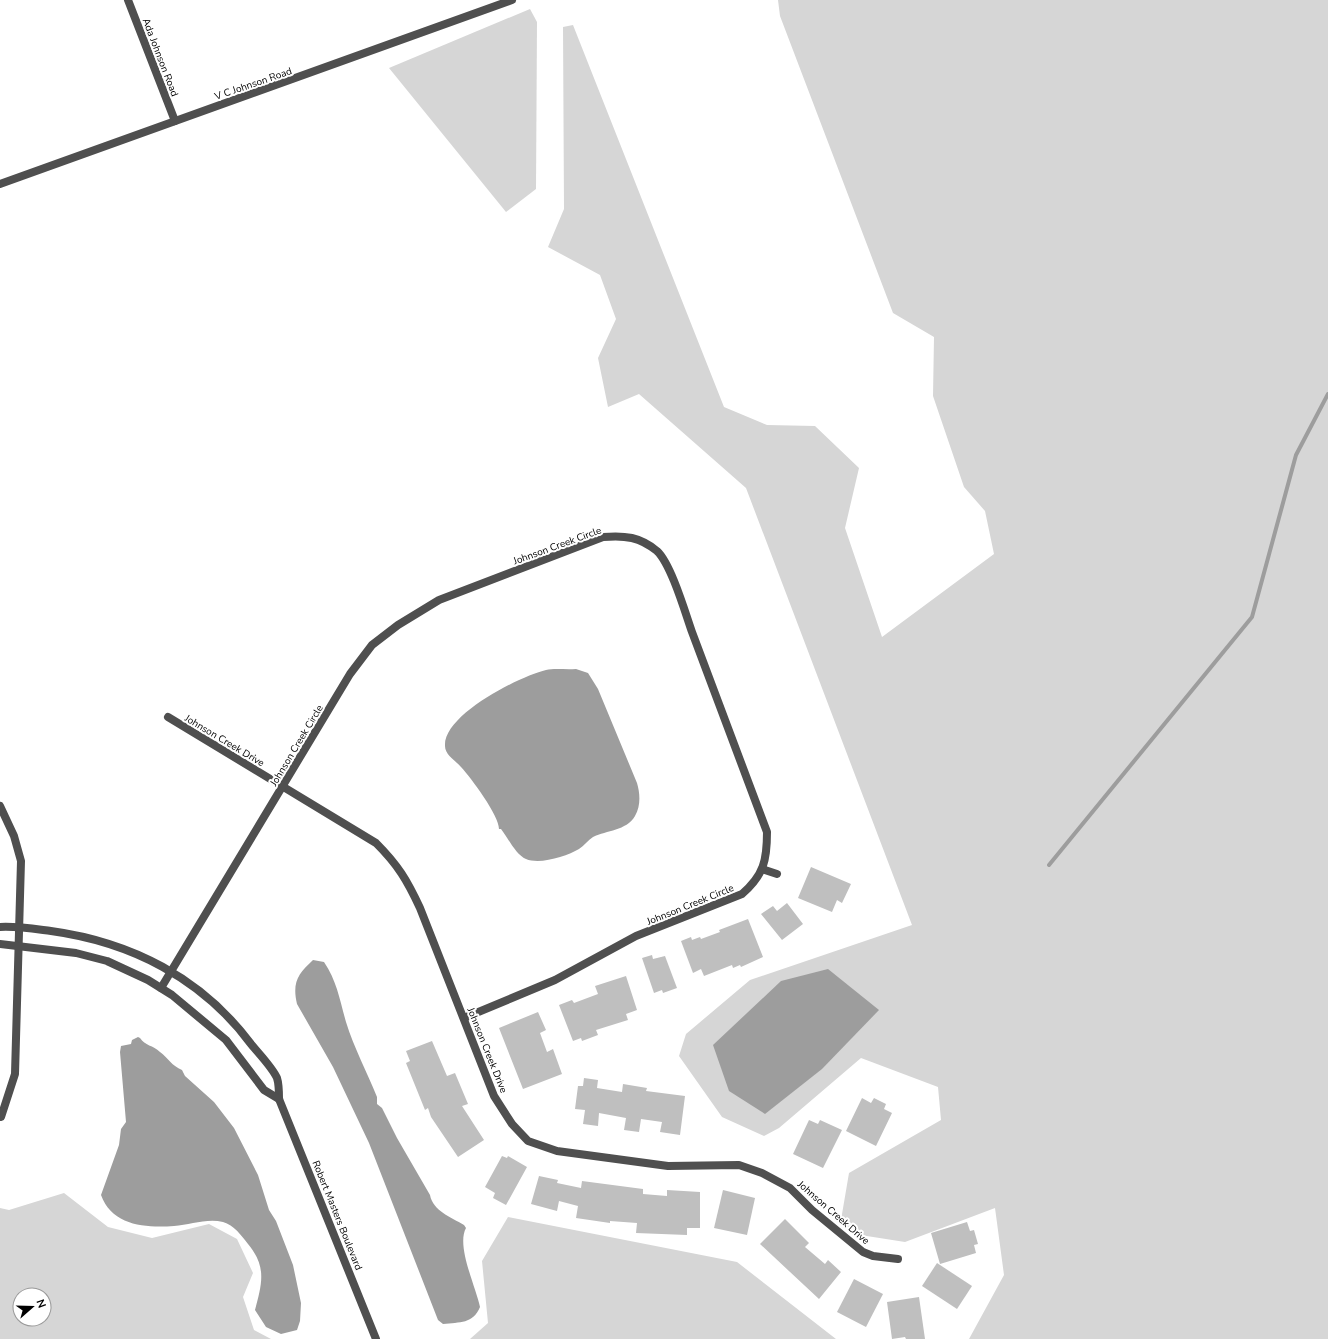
<svg xmlns="http://www.w3.org/2000/svg" width="1328" height="1339" font-family="'Nunito Sans',sans-serif">
  <rect width="100%" height="100%" fill="#fff"/>
  <!-- green -->
  <g fill="#d6d6d6" fill-rule="evenodd">
    <polygon points="778,0 1328,0 1328,1339 969,1339 1004,1275 995,1208 905,1242 854,1234 841,1220 849,1173 941,1120 938,1087 861,1058 779,1128 764,1136 722,1117 679,1056 686,1034 750,980 912,925 746,488 639,394 608,407 598,358 616,319 600,275 548,247 564,209 563,27 573,25 724,407 767,425 815,426 859,468 845,528 882,637 994,554 985,511 964,487 933,396 934,337 893,313 780,16"/>
    <polygon points="530,9 537,22 536,189 506,212 389,68"/>
    <path d="M64 1193 108 1227 152 1238 209 1224 237 1239 253 1273 243 1297 254 1330 271 1339H0V1208L9 1210ZM20 1295H44V1319H20Z"/>
    <polygon points="508,1217 737,1262 836,1339 470,1339 488,1323 482,1261"/>
  </g>
  <!-- water -->
  <g fill="#9d9d9d">
    <path d="M576 669 588 673 598 689 637 783C640 793 641 806 635 816 626 831 607 830 593 837 588 840 584 846 579 849 567 856 540 865 526 859 516 855 508 838 501 829H499C499 815 471 778 461 767 456 761 445 755 445 746 443 715 520 676 546 670 555 668 566 670 576 669Z"/>
    <path d="M313 960 324 962C337 981 340 1001 346 1022 354 1048 367 1072 377 1097V1104L382 1108 397 1138 430 1195C433 1211 451 1217 464 1225L466 1228C456 1246 476 1287 480 1307 473 1324 460 1322 443 1324L438 1320 369 1143 333 1067 297 1004C292 982 298 974 313 960Z"/>
    <polygon points="828,969 879,1010 822,1069 765,1114 729,1091 713,1045 781,981"/>
    <path d="M138 1037 140 1038C145 1046 153 1045 160 1052 168 1058 172 1066 182 1070L185 1076 214 1102 234 1128 258 1175 269 1210 276 1221 293 1265 301 1303 300 1321 297 1330 281 1334 266 1327 255 1310C262 1283 267 1267 248 1244 241 1235 234 1225 223 1222 207 1218 190 1225 174 1226 146 1228 112 1226 101 1195L119 1145 121 1129 126 1122 120 1052 121 1046 131 1044 132 1040Z"/>
  </g>
  <g fill="none" stroke-linecap="round" stroke-linejoin="round">
    <!-- stream -->
    <polyline stroke="#9d9d9d" stroke-width="4" points="1049,865 1252,617 1296,455 1328,394"/>
  </g>
  <!-- building -->
  <g fill="#bfbfbf">
    <polygon points="811,867 851,884 842,903 837,900 832,912 798,898"/>
    <polygon points="787,903 803,924 782,940 761,914 773,906 777,911"/>
    <polygon points="748,919 763,957 741,967 740,965 733,968 732,965 704,976 701,969 693,973 681,941 691,937 692,940 700,937 701,939 720,932 719,930"/>
    <polygon points="652,955 653,959 665,956 677,988 663,993 662,990 654,993 642,958"/>
    <polygon points="626,976 637,1010 626,1014 628,1020 596,1030 598,1035 582,1041 581,1038 573,1041 559,1005 572,1000 574,1003 598,994 595,986"/>
    <polygon points="538,1012 546,1030 540,1033 547,1052 553,1049 562,1074 523,1089 499,1028"/>
    <polygon points="432,1041 447,1076 455,1073 468,1104 462,1106 484,1140 458,1157 431,1117 428,1108 425,1110 406,1063 410,1061 406,1051"/>
    <polygon points="584,1078 598,1080 597,1088 622,1092 623,1084 647,1088 646,1091 685,1096 680,1135 660,1132 662,1122 641,1119 639,1132 624,1130 626,1118 599,1113 598,1126 583,1124 585,1110 575,1109 578,1086 583,1086"/>
    <polygon points="862,1098 871,1103 874,1098 886,1104 884,1109 892,1113 876,1146 846,1131"/>
    <polygon points="809,1120 818,1124 820,1120 842,1130 823,1168 793,1154"/>
    <polygon points="502,1156 507,1158 508,1156 527,1167 506,1205 493,1198 495,1193 485,1187"/>
    <polygon points="539,1176 558,1180 557,1183 581,1188 582,1181 643,1189 643,1194 667,1196 667,1190 700,1192 700,1228 687,1228 687,1235 636,1233 637,1223 610,1221 610,1223 576,1218 578,1206 559,1201 557,1211 531,1204"/>
    <polygon points="723,1190 755,1198 747,1235 714,1228"/>
    <polygon points="785,1219 809,1243 805,1247 825,1264 828,1260 841,1272 819,1299 760,1244"/>
    <polygon points="967,1222 970,1231 974,1230 978,1244 974,1245 976,1253 940,1264 931,1233"/>
    <polygon points="937,1263 972,1286 957,1309 922,1286"/>
    <polygon points="854,1279 883,1294 866,1327 837,1312"/>
    <polygon points="919,1297 925,1339 906,1339 905,1337 892,1339 887,1302"/>
  </g>
  <g fill="none" stroke-linecap="round" stroke-linejoin="round">
    <!-- minor -->
    <g stroke="#4f4f4f" stroke-width="8">
      <polyline points="128,0 175,121"/>
      <polyline points="0,184 512,0"/>
      <path d="M168 717 376 843C398 865 407 880 420 908L494 1096 512 1124 528 1141 557 1151 668 1166 739 1165 762 1173 790 1188 812 1210 863 1252 873 1256 898 1259"/>
      <polyline points="0,806 14,836 21,861 15,1074 1,1117"/>
      <polyline points="762,869 777,874"/>
      <path d="M0 927C17 926 35 929 51 931 131 942 202 978 251 1044 259 1054 272 1067 277 1078 279 1084 279 1093 279 1099L376 1339"/>
      <polyline points="0,944 76,953 107,961 148,980 172,995 226,1040 264,1090 279,1099"/>
      <path d="M161 988 350 674 372 645 398 625 439 600 603 537C625 535 640 537 657 551 671 564 685 612 692 632 717 698 742 765 767 832 767 860 764 875 742 894L636 936 555 980 464 1018"/>
    </g>
  </g>
  <g text-anchor="middle" stroke-width="4" stroke-linejoin="round" paint-order="stroke">
    <!-- street labels -->
    <g font-size="10" fill="#000" stroke="#fff">
      <text transform="translate(161 57) rotate(69)" y="4">Ada Johnson Road</text>
      <text transform="translate(253 83) rotate(-19)" y="4">V C Johnson Road</text>
      <text transform="translate(557 545) rotate(-20)" y="4">Johnson Creek Circle</text>
      <text transform="translate(225 740) rotate(31)" y="4">Johnson Creek Drive</text>
      <text transform="translate(296 745) rotate(-59)" y="4">Johnson Creek Circle</text>
      <text transform="translate(690 904) rotate(-22)" y="4">Johnson Creek Circle</text>
      <text transform="translate(488 1050) rotate(68)" y="4">Johnson Creek Drive</text>
      <text transform="translate(834 1212) rotate(41)" y="4">Johnson Creek Drive</text>
      <text transform="translate(338 1215) rotate(68)" y="4">Robert Masters Boulevard</text>
    </g>
  </g>
  <!-- north arrow -->
  <g transform="translate(32 1307) rotate(70)"><circle r="19" fill="#ffffff" stroke="#999999"/>
  <path d="M0-3L7 15L0 10L-7 15Z" fill="#000000"/>
  <text y="-6" font-size="11" font-weight="bold" text-anchor="middle" fill="#000000">N</text>
  </g>
</svg>
